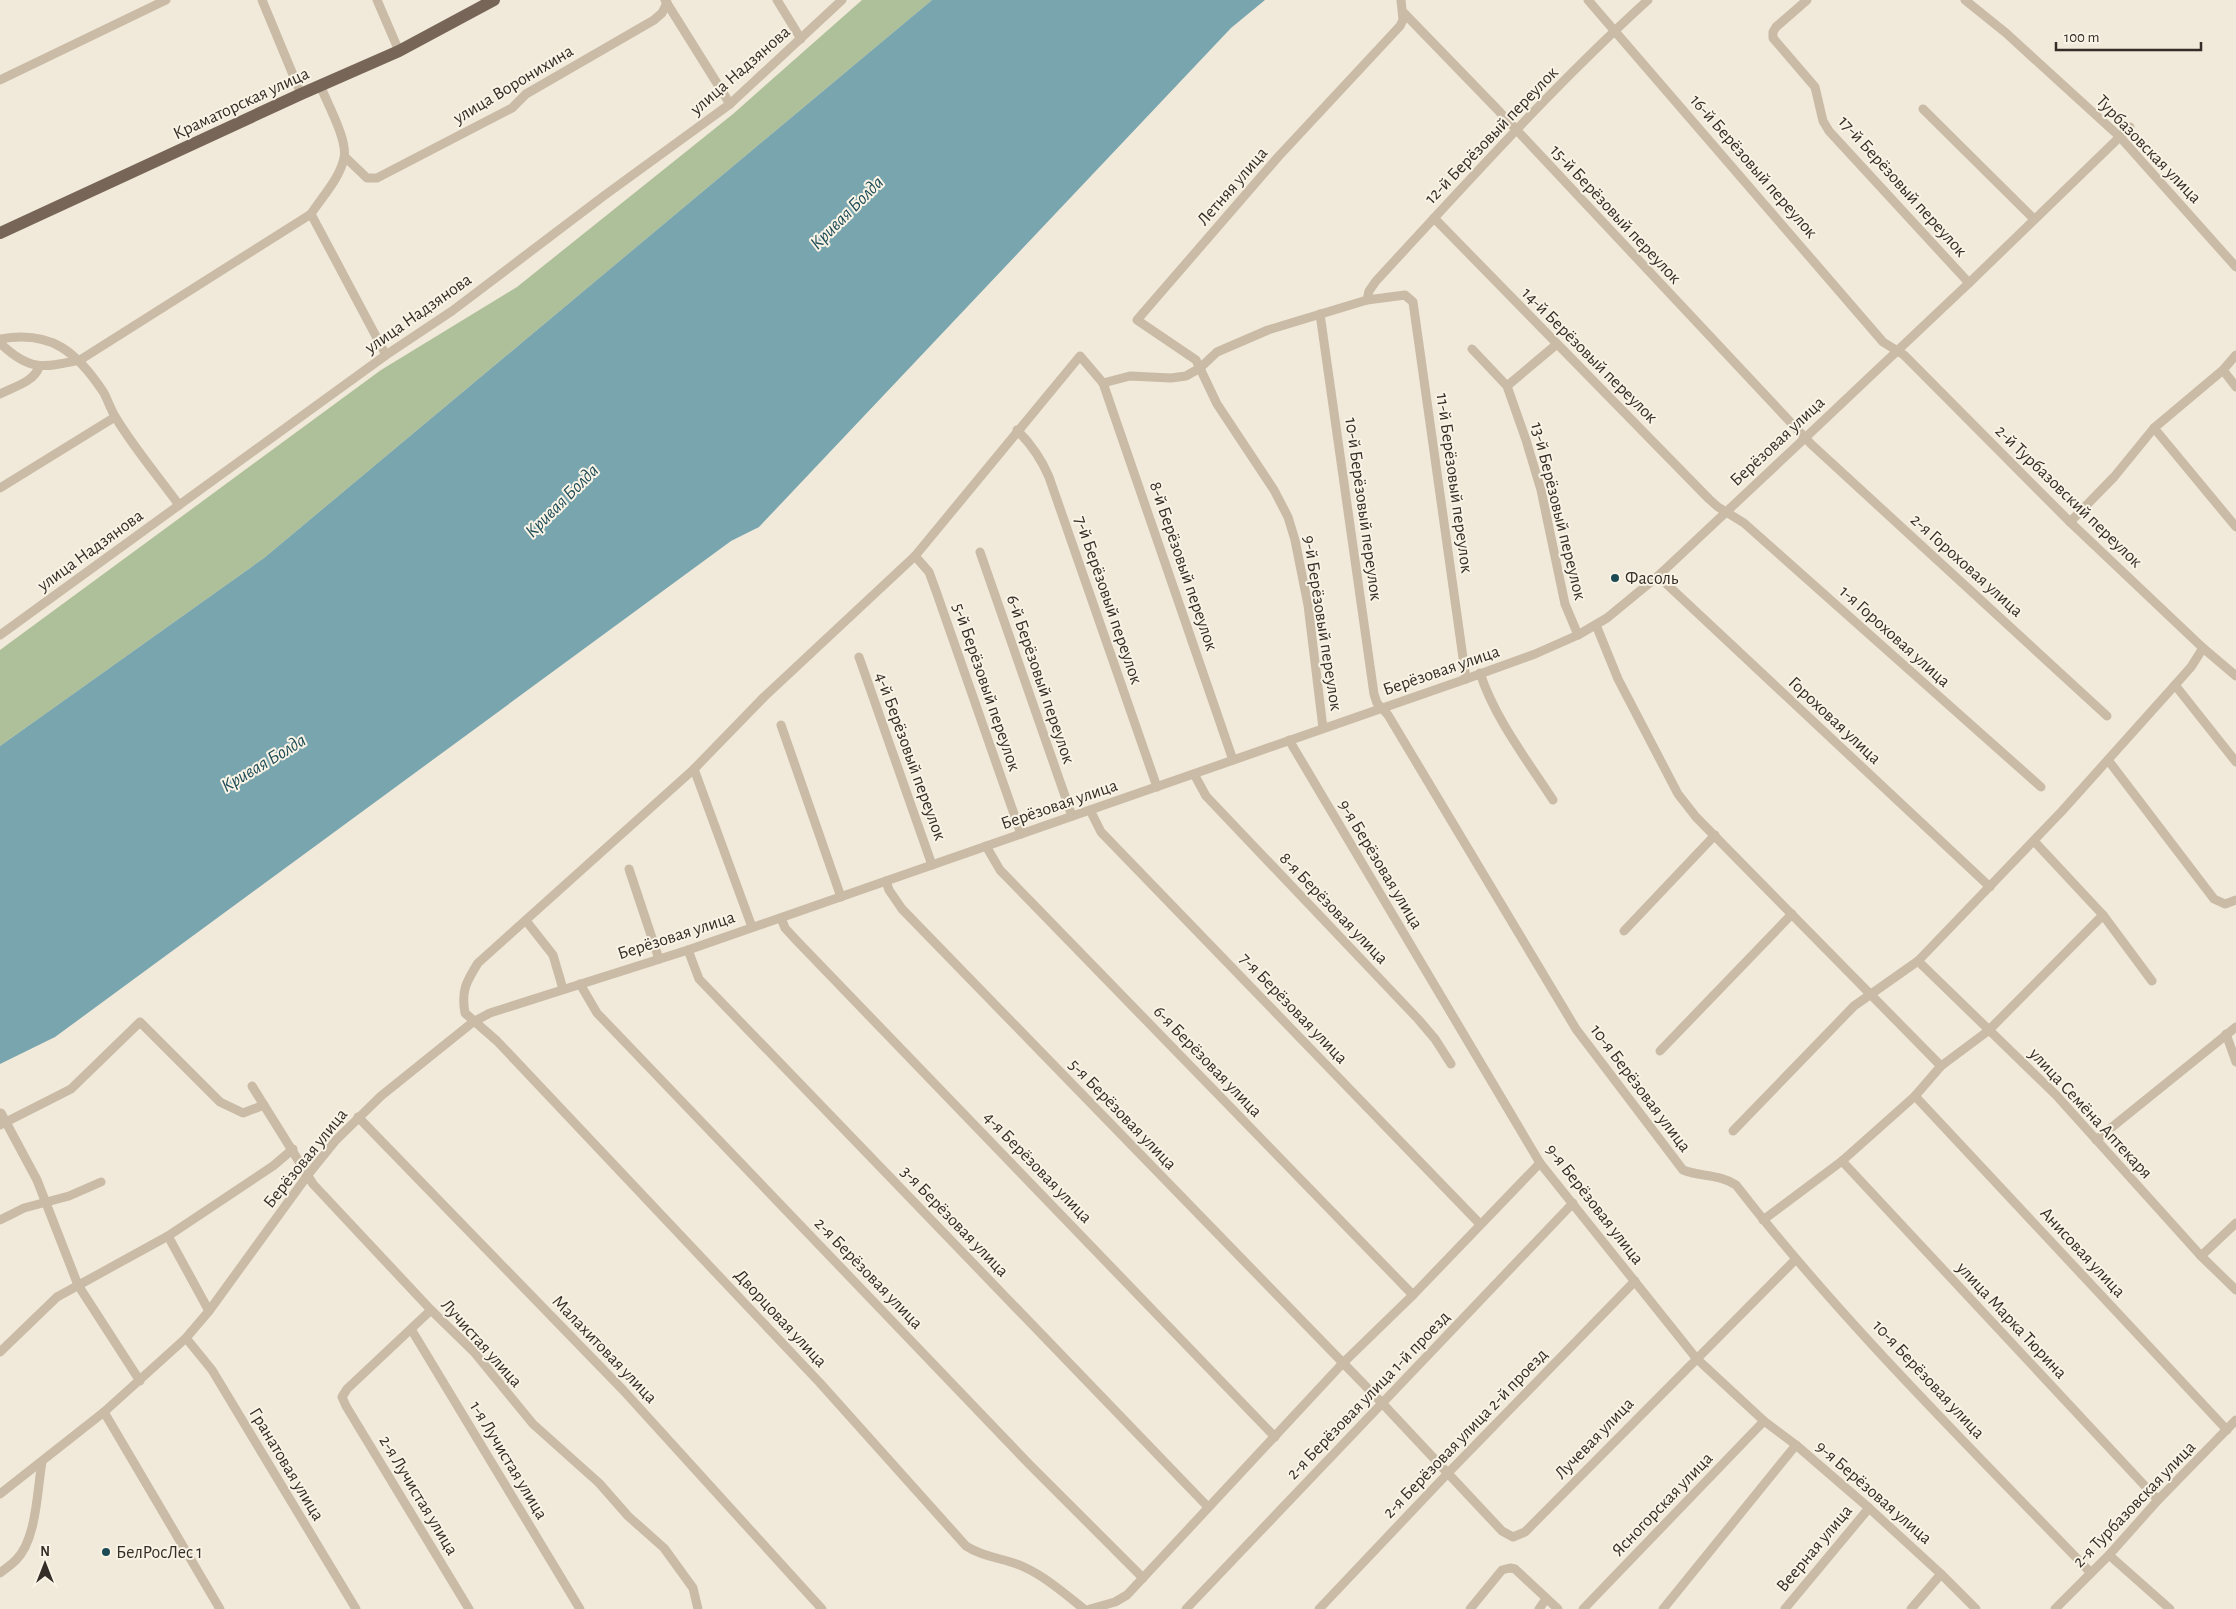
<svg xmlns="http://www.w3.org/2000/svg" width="2236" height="1609" font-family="'Alegreya Sans',sans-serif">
  <rect width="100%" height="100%" fill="#f1e9d9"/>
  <!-- green -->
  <polygon fill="#aec099" points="862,0 932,0 264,558 0,746 0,650 381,370 517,287 733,114"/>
  <!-- water -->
  <polygon fill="#78a5ae" points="932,0 1265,0 1231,28 759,527 731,541 55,1037 0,1064 0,746 264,558"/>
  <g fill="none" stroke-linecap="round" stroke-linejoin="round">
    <!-- minor -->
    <g stroke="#c9bba5" stroke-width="9">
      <polyline points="262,0 301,94"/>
      <polyline points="377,0 399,51"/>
      <polyline points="665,0 730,104"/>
      <polyline points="777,0 801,39"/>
      <polyline points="1588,0 1883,342 1904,355 2070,522 2203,648 2191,667 2175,685 2062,811 1918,961 1854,1006 1733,1131"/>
      <polyline points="1807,0 1776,27 1773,32 1773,38 1815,87 1823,121 1829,131 1969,283"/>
      <polyline points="1965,0 2006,33 2120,137 2236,267"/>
      <polyline points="1403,12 1496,108 1811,444 2107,716"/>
      <polyline points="0,80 166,0"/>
      <path d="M320 85C327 103 348 140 344 158 340 178 322 197 311 214L386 355"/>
      <polyline points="1923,109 2034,219"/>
      <polyline points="345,157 367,178 377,178 512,108 526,94 654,20 662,13 667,3"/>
      <polyline points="1434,218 1709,499 1718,507 1744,523 2041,787"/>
      <path d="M1367 300 1369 291 1376 281C1465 185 1551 88 1648 0"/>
      <path d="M1320 314 1374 694 1377 703 1388 715 1576 1029 1683 1170C1700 1177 1720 1174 1736 1185 1843 1323 1970 1447 2091 1573"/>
      <path d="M0 339C52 330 77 352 104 393 108 401 111 410 116 418 134 448 158 476 179 505"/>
      <path d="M0 343C29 371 42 368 80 360L311 214"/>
      <polyline points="1472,349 1507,386 1526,440 1541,490 1565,604 1578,635"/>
      <polyline points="2223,370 2236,387"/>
      <polyline points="1103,383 1233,760"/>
      <polyline points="1507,386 1557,344"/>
      <path d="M0 394C13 387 34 382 39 367"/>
      <polyline points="2154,428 2236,527"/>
      <path d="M1017 430C1032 445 1041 458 1049 477L1157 787"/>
      <polyline points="0,488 115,417"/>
      <polyline points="2070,522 2114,477 2154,428 2223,370 2236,355"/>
      <polyline points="980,552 1072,816"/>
      <polyline points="915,556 929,572 936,591 1021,834"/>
      <polyline points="1658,576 1990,887"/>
      <polyline points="1596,625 1618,679 1678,794 1696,817 1941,1066"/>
      <polyline points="0,635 386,355 452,311 605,195 730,104 842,0"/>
      <polyline points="2203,648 2236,676"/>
      <polyline points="859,657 932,865"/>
      <path d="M1480 673C1495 719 1527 760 1553 800"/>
      <polyline points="2175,685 2236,762"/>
      <polyline points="781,725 841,897"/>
      <polyline points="1323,728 1308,605 1295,540 1288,517 1274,490 1217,404 1196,360 1137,320 1278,157 1400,26 1403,20 1401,0"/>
      <polyline points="1289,740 1540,1163 1696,1358 1764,1421 1796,1445 1869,1508 1941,1574 1976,1609"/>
      <polyline points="2108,760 2214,899 2225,904 2236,900"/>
      <polyline points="694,769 752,927"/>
      <polyline points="1194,774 1206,796 1418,1019 1435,1039 1451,1064"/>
      <polyline points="1090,810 1101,832 1480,1224"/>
      <polyline points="2034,841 2103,915 2152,981"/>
      <polyline points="986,846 1000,870 1413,1295"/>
      <polyline points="629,869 659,959"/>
      <polyline points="886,881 889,890 902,909 1382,1403 1502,1531 1513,1537 1525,1532 1796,1259"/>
      <polyline points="781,918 785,928 797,941 1275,1437"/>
      <polyline points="527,922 553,955 563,989"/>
      <polyline points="1624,931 1715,835"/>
      <polyline points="688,950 699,979 1208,1507"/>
      <polyline points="1918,961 2056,1095 2201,1256 2236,1290"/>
      <polyline points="580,984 597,1013 1030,1465 1143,1578"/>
      <polyline points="2226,1034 2236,1062"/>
      <polyline points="1660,1051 1792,914"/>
      <polyline points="252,1086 313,1184 431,1310 474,1352 533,1424 599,1483 628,1516 664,1548 693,1588 698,1609"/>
      <polyline points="1915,1096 2227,1430"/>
      <polyline points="1,1113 37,1180 78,1285 140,1381"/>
      <polyline points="358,1117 623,1390 822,1609"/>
      <polyline points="0,1125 71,1089 140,1022 220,1102 243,1113 264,1105"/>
      <polyline points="2096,1140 2236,1027"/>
      <polyline points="1842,1161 2158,1500"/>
      <polyline points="0,1220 24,1208 69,1196 101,1182"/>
      <polyline points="1763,1220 1842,1161 1915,1096 1941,1066 1988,1031 2103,915"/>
      <polyline points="168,1236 209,1311"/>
      <polyline points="2201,1256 2236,1223"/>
      <polyline points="431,1310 347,1389 342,1397 346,1406 469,1609"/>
      <polyline points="411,1329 580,1609"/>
      <polyline points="186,1338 212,1370 356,1609"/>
      <polyline points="0,1352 57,1297 168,1236 273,1166 293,1149"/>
      <polyline points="104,1412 220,1609"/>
      <polyline points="0,1494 104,1412 186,1338 209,1311 307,1176 336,1140 381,1096 473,1022 490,1013 688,950 1466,679 1535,654 1578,635 1607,618 1658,576 1805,438 1969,283 2130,127"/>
      <polyline points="2109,1555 2170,1609"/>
      <path d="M0 1573C5 1569 11 1565 16 1560 37 1539 37 1490 42 1462"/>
      <path d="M1084 1609C1065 1594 1046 1577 1024 1567 1005 1558 984 1558 966 1546L820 1383 497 1041 465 1013C461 991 466 982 478 963L694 769 764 697 915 556 1080 356 1103 383 1130 376 1171 378 1186 376 1200 368 1217 352 1268 330 1367 300 1405 295 1413 302 1466 679"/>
      <polyline points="1090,1609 1115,1602 1127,1595 1342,1364 1413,1295 1540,1163"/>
      <polyline points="1186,1609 1573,1203"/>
      <polyline points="1319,1609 1448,1473 1635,1281"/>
      <polyline points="1470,1609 1502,1570 1510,1568 1515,1569 1558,1609"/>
      <polyline points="1539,1609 1546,1599"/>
      <polyline points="1583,1609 1764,1421"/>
      <polyline points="1663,1609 1796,1445"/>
      <polyline points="1785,1609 1869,1508"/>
      <polyline points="1911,1609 1941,1574"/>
      <polyline points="2055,1609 2109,1555 2158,1500 2236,1420"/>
    </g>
    <!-- primary -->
    <polyline stroke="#776658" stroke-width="12" points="0,233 301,94 399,51 494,0"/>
  </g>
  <!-- markers -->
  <g fill="#1c4b56" stroke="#f9f3e6" stroke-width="2">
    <circle cx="1615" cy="578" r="5"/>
    <circle cx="106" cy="1552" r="5"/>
  </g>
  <g text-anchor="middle" stroke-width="4" stroke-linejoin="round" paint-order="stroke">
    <!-- street labels -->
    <g font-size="18" fill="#352d27" stroke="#f9f3e6">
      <text transform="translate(740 70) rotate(-41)" y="6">улица Надзянова</text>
      <text transform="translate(513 84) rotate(-31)" y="6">улица Воронихина</text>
      <text transform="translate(241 103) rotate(-25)" y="6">Краматорская улица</text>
      <text transform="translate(1491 135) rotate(-46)" y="6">12-й Берёзовый переулок</text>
      <text transform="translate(2149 149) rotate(46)" y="6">Турбазовская улица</text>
      <text transform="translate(1754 166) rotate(49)" y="6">16-й Берёзовый переулок</text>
      <text transform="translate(1232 186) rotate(-49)" y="6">Летняя улица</text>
      <text transform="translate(1903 186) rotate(48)" y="6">17-й Берёзовый переулок</text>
      <text transform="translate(1616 214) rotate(47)" y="6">15-й Берёзовый переулок</text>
      <text transform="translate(418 313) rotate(-35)" y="6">улица Надзянова</text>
      <text transform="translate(1590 355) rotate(45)" y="6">14-й Берёзовый переулок</text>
      <text transform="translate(1777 441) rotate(-43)" y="6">Берёзовая улица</text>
      <text transform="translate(1455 483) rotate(82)" y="6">11-й Берёзовый переулок</text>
      <text transform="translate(2069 496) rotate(44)" y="6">2-й Турбазовский переулок</text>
      <text transform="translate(1364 509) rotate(82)" y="6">10-й Берёзовый переулок</text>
      <text transform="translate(1559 511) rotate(76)" y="6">13-й Берёзовый переулок</text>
      <text transform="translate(90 550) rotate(-36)" y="6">улица Надзянова</text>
      <text transform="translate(1967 565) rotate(42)" y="6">2-я Гороховая улица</text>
      <text transform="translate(1184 566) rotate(71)" y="6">8-й Берёзовый переулок</text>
      <text transform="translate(1109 600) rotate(71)" y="6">7-й Берёзовый переулок</text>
      <text transform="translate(1323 623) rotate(81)" y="6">9-й Берёзовый переулок</text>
      <text transform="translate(1895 636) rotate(42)" y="6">1-я Гороховая улица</text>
      <text transform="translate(1441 670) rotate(-19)" y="6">Берёзовая улица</text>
      <text transform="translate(1041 679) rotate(71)" y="6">6-й Берёзовый переулок</text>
      <text transform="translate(987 687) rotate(71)" y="6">5-й Берёзовый переулок</text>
      <text transform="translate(1835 720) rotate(43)" y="6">Гороховая улица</text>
      <text transform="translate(911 756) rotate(70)" y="6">4-й Берёзовый переулок</text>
      <text transform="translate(1059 804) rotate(-19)" y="6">Берёзовая улица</text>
      <text transform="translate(1381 864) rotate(59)" y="6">9-я Берёзовая улица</text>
      <text transform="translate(1334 908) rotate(46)" y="6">8-я Берёзовая улица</text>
      <text transform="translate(676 935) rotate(-18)" y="6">Берёзовая улица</text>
      <text transform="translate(1294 1008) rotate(46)" y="6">7-я Берёзовая улица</text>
      <text transform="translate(1208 1061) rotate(46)" y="6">6-я Берёзовая улица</text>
      <text transform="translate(1641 1088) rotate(53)" y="6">10-я Берёзовая улица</text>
      <text transform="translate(2091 1113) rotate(47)" y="6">улица Семёна Аптекаря</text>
      <text transform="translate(1123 1114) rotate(46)" y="6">5-я Берёзовая улица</text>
      <text transform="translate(305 1158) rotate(-51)" y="6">Берёзовая улица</text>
      <text transform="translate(1038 1167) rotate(46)" y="6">4-я Берёзовая улица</text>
      <text transform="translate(1595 1204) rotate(52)" y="6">9-я Берёзовая улица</text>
      <text transform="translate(955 1221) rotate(46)" y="6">3-я Берёзовая улица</text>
      <text transform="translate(2083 1252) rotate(47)" y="6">Анисовая улица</text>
      <text transform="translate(869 1273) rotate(46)" y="6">2-я Берёзовая улица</text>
      <text transform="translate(781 1318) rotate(47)" y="6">Дворцовая улица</text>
      <text transform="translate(2012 1320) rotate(47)" y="6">улица Марка Тюрина</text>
      <text transform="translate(482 1343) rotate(48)" y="6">Лучистая улица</text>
      <text transform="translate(605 1349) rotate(46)" y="6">Малахитовая улица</text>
      <text transform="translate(1929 1379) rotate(47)" y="6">10-я Берёзовая улица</text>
      <text transform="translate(1368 1395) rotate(-46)" y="6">2-я Берёзовая улица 1-й проезд</text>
      <text transform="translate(1465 1433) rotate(-46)" y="6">2-я Берёзовая улица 2-й проезд</text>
      <text transform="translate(1594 1438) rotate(-46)" y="6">Лучевая улица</text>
      <text transform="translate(509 1460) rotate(59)" y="6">1-я Лучистая улица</text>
      <text transform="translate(287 1464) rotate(59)" y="6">Гранатовая улица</text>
      <text transform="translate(1874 1492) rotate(41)" y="6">9-я Берёзовая улица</text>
      <text transform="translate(419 1495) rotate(59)" y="6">2-я Лучистая улица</text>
      <text transform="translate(1662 1504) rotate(-46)" y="6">Ясногорская улица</text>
      <text transform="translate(2134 1504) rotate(-46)" y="6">2-я Турбазовская улица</text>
      <text transform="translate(1814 1548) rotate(-50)" y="6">Веерная улица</text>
    </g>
    <!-- poi labels -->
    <g font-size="18" fill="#352d27" stroke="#f9f3e6" text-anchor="start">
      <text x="1625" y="584">Фасоль</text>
      <text x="116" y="1558">БелРосЛес 1</text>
    </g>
    <!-- water labels -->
    <g font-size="19" font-style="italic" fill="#1c4b56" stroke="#f9f3e6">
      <text transform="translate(846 212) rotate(-45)" y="7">Кривая Болда</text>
      <text transform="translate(561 500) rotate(-45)" y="7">Кривая Болда</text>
      <text transform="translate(263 762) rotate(-31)" y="7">Кривая Болда</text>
    </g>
  </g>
  <!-- north arrow -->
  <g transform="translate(45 1564)" stroke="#f9f3e6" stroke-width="4" paint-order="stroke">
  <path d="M0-4L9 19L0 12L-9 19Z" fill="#352d27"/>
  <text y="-8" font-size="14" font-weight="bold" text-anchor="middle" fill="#352d27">N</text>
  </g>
  <!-- scale -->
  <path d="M2056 42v8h145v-8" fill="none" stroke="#352d27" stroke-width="2.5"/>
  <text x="2064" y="42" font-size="15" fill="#352d27" stroke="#f9f3e6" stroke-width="4" paint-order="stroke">100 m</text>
</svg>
